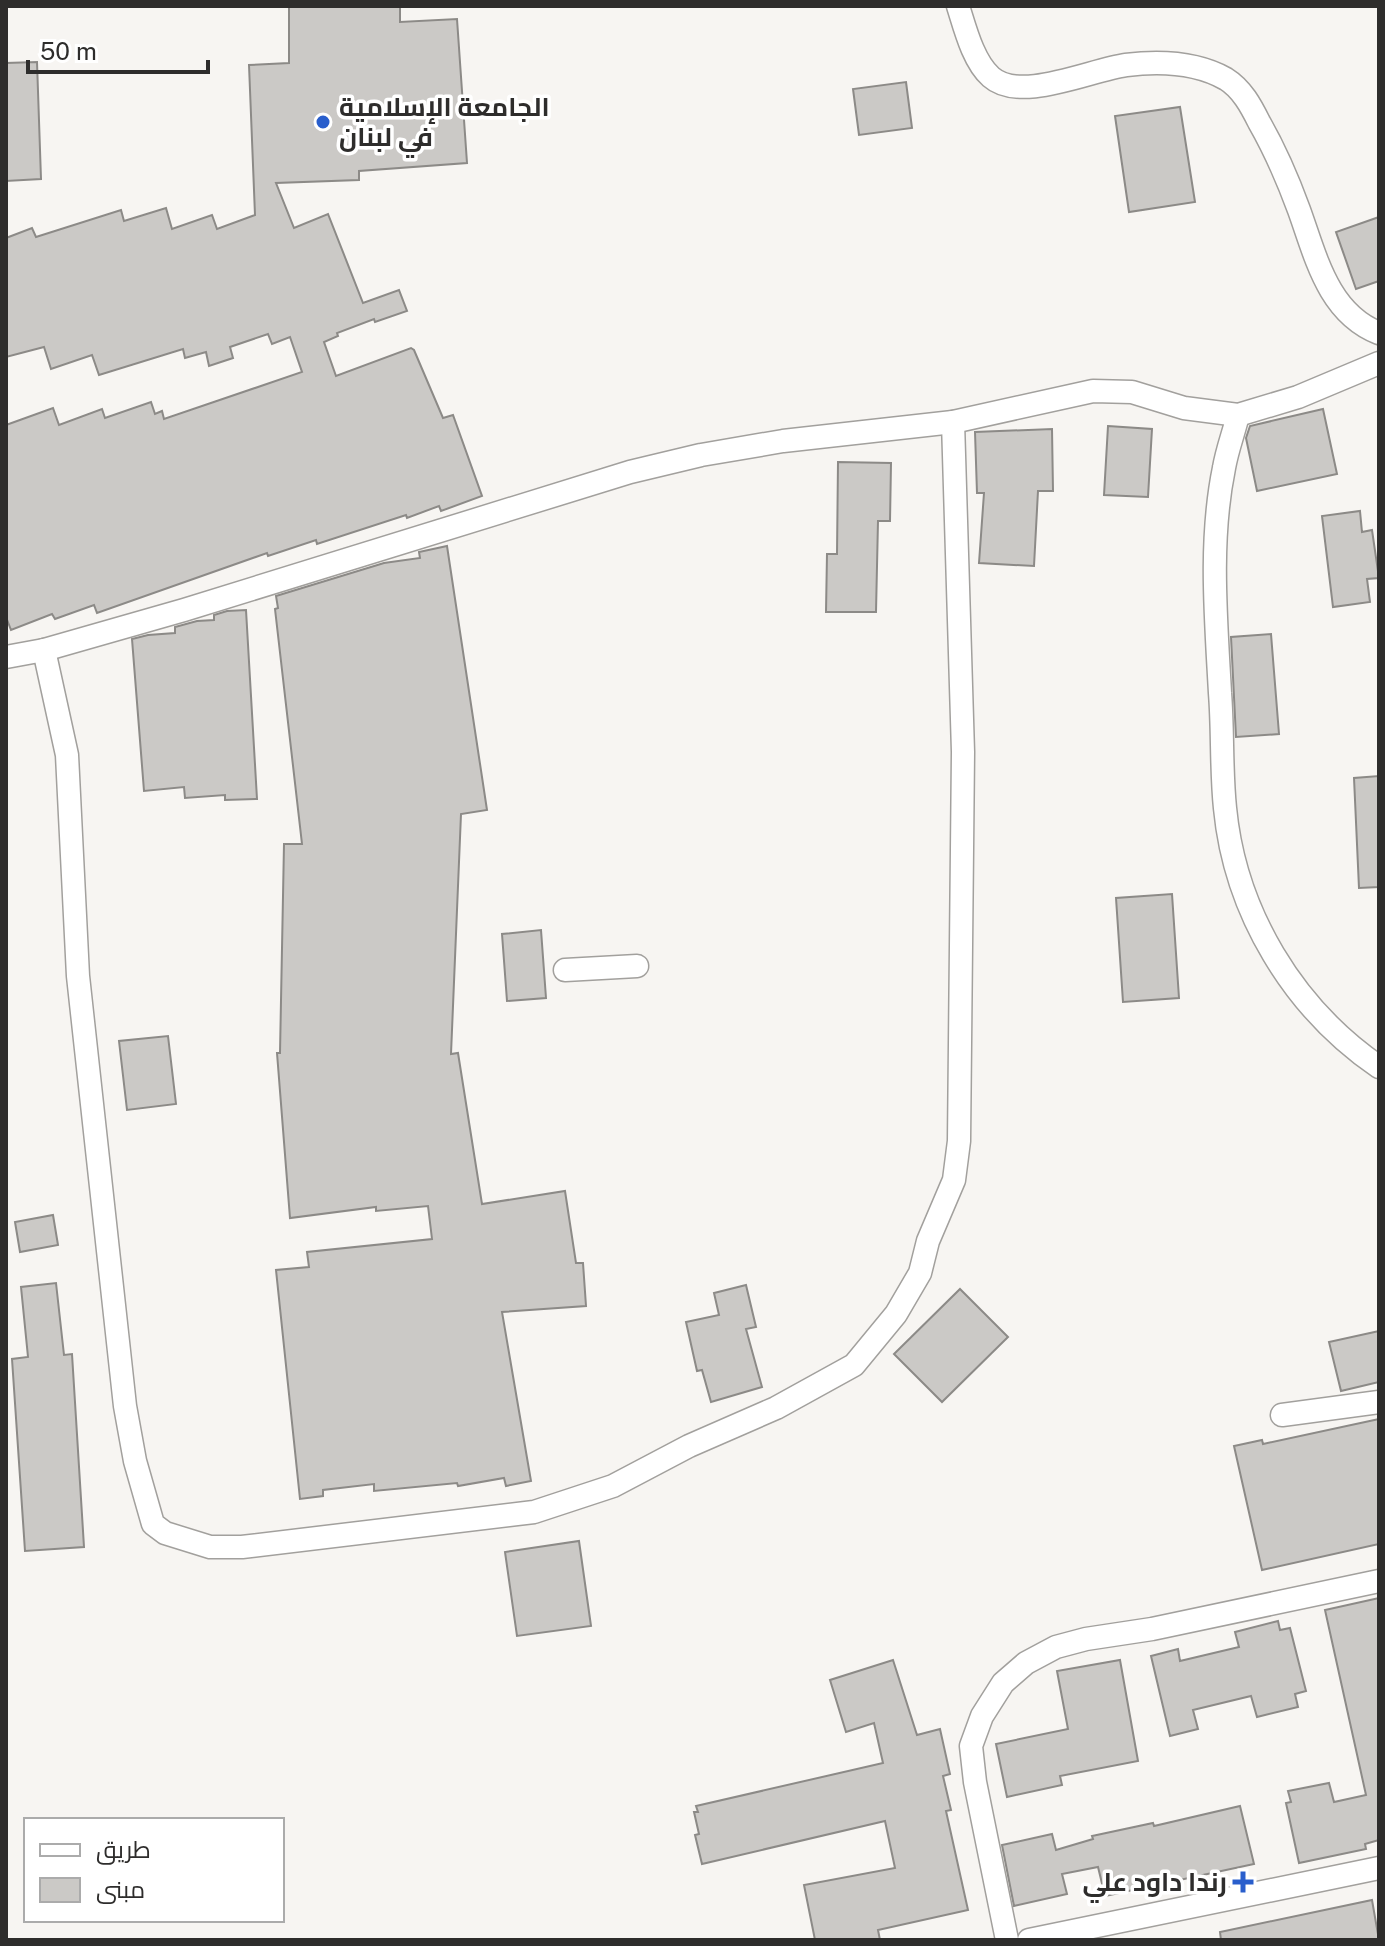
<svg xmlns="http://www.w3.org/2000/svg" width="1385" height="1946" font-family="'Public Sans',Cairo,sans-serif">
  <rect width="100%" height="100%" fill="#f7f5f2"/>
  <!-- building -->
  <g fill="#cbc9c6" stroke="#8c8a87" stroke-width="2">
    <polygon points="289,6 400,6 400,22 457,19 467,163 359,171 359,180 276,183 294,228 328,214 363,303 399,290 407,311 375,322 374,319 337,333 338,336 324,342 336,376 411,348 414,350 443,418 453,415 482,496 441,511 439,506 407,518 406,515 317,544 316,540 268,556 267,553 97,613 94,605 55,619 52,614 11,630 6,617 6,425 53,408 59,425 102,409 105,418 151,402 155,414 162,411 164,419 302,372 290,337 272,344 268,334 230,347 233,358 209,366 206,352 185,358 183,349 99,375 92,355 51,369 44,347 6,357 6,238 32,228 36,237 121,210 124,221 166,208 172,229 212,215 217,229 255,215 249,65 289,63"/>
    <polygon points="37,62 41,179 6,181 6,63"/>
    <polygon points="906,82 912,128 859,135 853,89"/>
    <polygon points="1180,107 1195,202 1129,212 1115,116"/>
    <polygon points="1379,217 1379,281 1356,289 1336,232"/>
    <polygon points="1323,409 1337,474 1257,491 1246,438 1250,426"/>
    <polygon points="1108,426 1152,429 1148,497 1104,495"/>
    <polygon points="1052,429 1053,491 1038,491 1034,566 979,563 984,493 977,493 975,432"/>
    <polygon points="838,462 891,463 890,521 878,521 876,612 826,612 827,554 837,554"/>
    <polygon points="1360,511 1362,532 1372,530 1379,578 1367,579 1370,602 1333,607 1322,516"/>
    <polygon points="447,546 487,810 461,814 451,1054 458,1053 482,1204 565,1191 576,1263 583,1263 586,1306 502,1312 531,1481 506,1486 504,1478 458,1486 457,1483 374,1491 374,1484 323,1490 323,1496 300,1499 276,1270 309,1267 307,1252 432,1239 428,1206 376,1211 376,1207 290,1218 277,1053 280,1053 284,844 302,844 275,609 278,608 276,596 384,563 420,558 419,552"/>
    <polygon points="246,610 257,799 225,800 225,795 185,798 184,787 144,791 132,639 148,635 175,633 175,627 197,621 214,620 214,615 227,611"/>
    <polygon points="1271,634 1279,734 1236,737 1231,637"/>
    <polygon points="1379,776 1379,887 1359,888 1354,778"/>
    <polygon points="1172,894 1179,998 1123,1002 1116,898"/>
    <polygon points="541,930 546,998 507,1001 502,934"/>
    <polygon points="168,1036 176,1104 127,1110 119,1041"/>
    <polygon points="53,1215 58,1245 20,1252 15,1222"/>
    <polygon points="56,1283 64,1355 72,1354 84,1547 25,1551 12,1359 28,1357 21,1287"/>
    <polygon points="746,1285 756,1327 746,1329 762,1387 711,1402 702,1370 697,1371 686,1322 719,1315 714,1293"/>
    <polygon points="960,1289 1008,1337 942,1402 894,1354"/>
    <polygon points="1379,1331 1379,1382 1341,1391 1329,1342"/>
    <polygon points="1379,1419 1379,1544 1262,1570 1234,1446 1262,1440 1263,1444"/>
    <polygon points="579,1541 591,1626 517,1636 505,1552"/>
    <polygon points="1379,1598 1379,1840 1365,1844 1366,1849 1299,1863 1286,1803 1291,1802 1288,1791 1329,1783 1334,1802 1366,1795 1325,1610"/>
    <polygon points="1278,1621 1280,1630 1290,1628 1306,1691 1295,1694 1298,1707 1257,1717 1251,1696 1193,1710 1198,1729 1170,1736 1151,1656 1178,1649 1180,1661 1239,1647 1235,1632"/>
    <polygon points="893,1660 917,1735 940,1729 950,1774 943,1776 951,1810 946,1811 968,1910 878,1930 880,1940 815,1940 804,1885 895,1868 885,1821 702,1864 695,1835 699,1834 694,1812 698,1812 696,1806 883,1763 874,1723 846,1732 830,1680"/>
    <polygon points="1120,1660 1138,1761 1060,1776 1062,1785 1007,1797 996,1744 1068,1729 1057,1671"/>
    <polygon points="1240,1806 1254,1864 1105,1896 1098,1867 1062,1874 1067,1894 1014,1906 1002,1845 1052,1834 1056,1850 1093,1839 1092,1836 1153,1823 1154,1826"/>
    <polygon points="1372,1900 1379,1940 1221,1940 1220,1932"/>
  </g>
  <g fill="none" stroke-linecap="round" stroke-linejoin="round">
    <defs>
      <g id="street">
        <path d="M958 6C965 28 973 61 991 77 1020 103 1090 70 1126 65 1159 61 1196 62 1226 79 1242 89 1251 106 1259 122 1275 150 1288 180 1299 210 1316 257 1328 313 1379 333"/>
        <path d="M1238 415C1234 432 1227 450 1224 468 1209 541 1216 619 1220 693 1223 731 1221 770 1225 808 1235 912 1293 1008 1379 1067"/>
        <polyline points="44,650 67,755 78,976 125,1406 135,1461 153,1524 165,1533 210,1547 242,1547 534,1512 613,1486 689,1446 776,1408 854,1365 896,1314 920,1273 928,1241 954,1180 959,1141 963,752 953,422"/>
        <polyline points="6,657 44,650 184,610 630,472 701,455 783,441 953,422 1093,391 1132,392 1184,408 1238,415 1298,397 1379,363"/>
        <polyline points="565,970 637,966"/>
        <polyline points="1282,1415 1379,1402"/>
        <polyline points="1007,1940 975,1782 971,1746 982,1716 1003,1683 1026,1663 1056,1647 1086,1639 1152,1629 1379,1581"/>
        <polyline points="1029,1940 1379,1868"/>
      </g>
    </defs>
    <!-- street casing -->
    <use href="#street" stroke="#a2a09d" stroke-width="25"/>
    <!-- street -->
    <use href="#street" stroke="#fff" stroke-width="22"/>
  </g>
  <!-- markers -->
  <g fill="#295ecc" stroke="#fff" stroke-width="3">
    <circle cx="323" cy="122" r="8"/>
    <path d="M1239 1870h8v8h8v8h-8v8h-8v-8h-8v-8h8z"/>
  </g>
  <g text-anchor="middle" stroke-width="7" stroke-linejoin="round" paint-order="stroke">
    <!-- poi labels -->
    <g font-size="26" font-weight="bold" fill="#2e2d2c" stroke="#fff" text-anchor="start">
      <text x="339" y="116">الجامعة الإسلامية<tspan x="339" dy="30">في لبنان</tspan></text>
      <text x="1227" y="1891" text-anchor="end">رندا داود علي</text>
    </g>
  </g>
  <!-- border -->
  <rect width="1385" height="1946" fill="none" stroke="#2e2d2c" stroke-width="16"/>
  <!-- legend -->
  <rect x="24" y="1818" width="260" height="104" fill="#ffffff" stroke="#ababab" stroke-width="2"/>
  <rect x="40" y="1844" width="40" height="12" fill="#ffffff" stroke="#ababab" stroke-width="2"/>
  <text x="96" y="1858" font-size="24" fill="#2e2d2c">طريق</text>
  <rect x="40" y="1878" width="40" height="24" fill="#cbc9c6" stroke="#ababab" stroke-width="2"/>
  <text x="96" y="1898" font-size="24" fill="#2e2d2c">مبنى</text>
  <!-- scale -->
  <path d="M28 60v12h180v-12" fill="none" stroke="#2e2d2c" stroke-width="4"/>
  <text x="40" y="60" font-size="24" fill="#2e2d2c" stroke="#ffffff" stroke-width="6" paint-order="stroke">50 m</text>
</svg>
